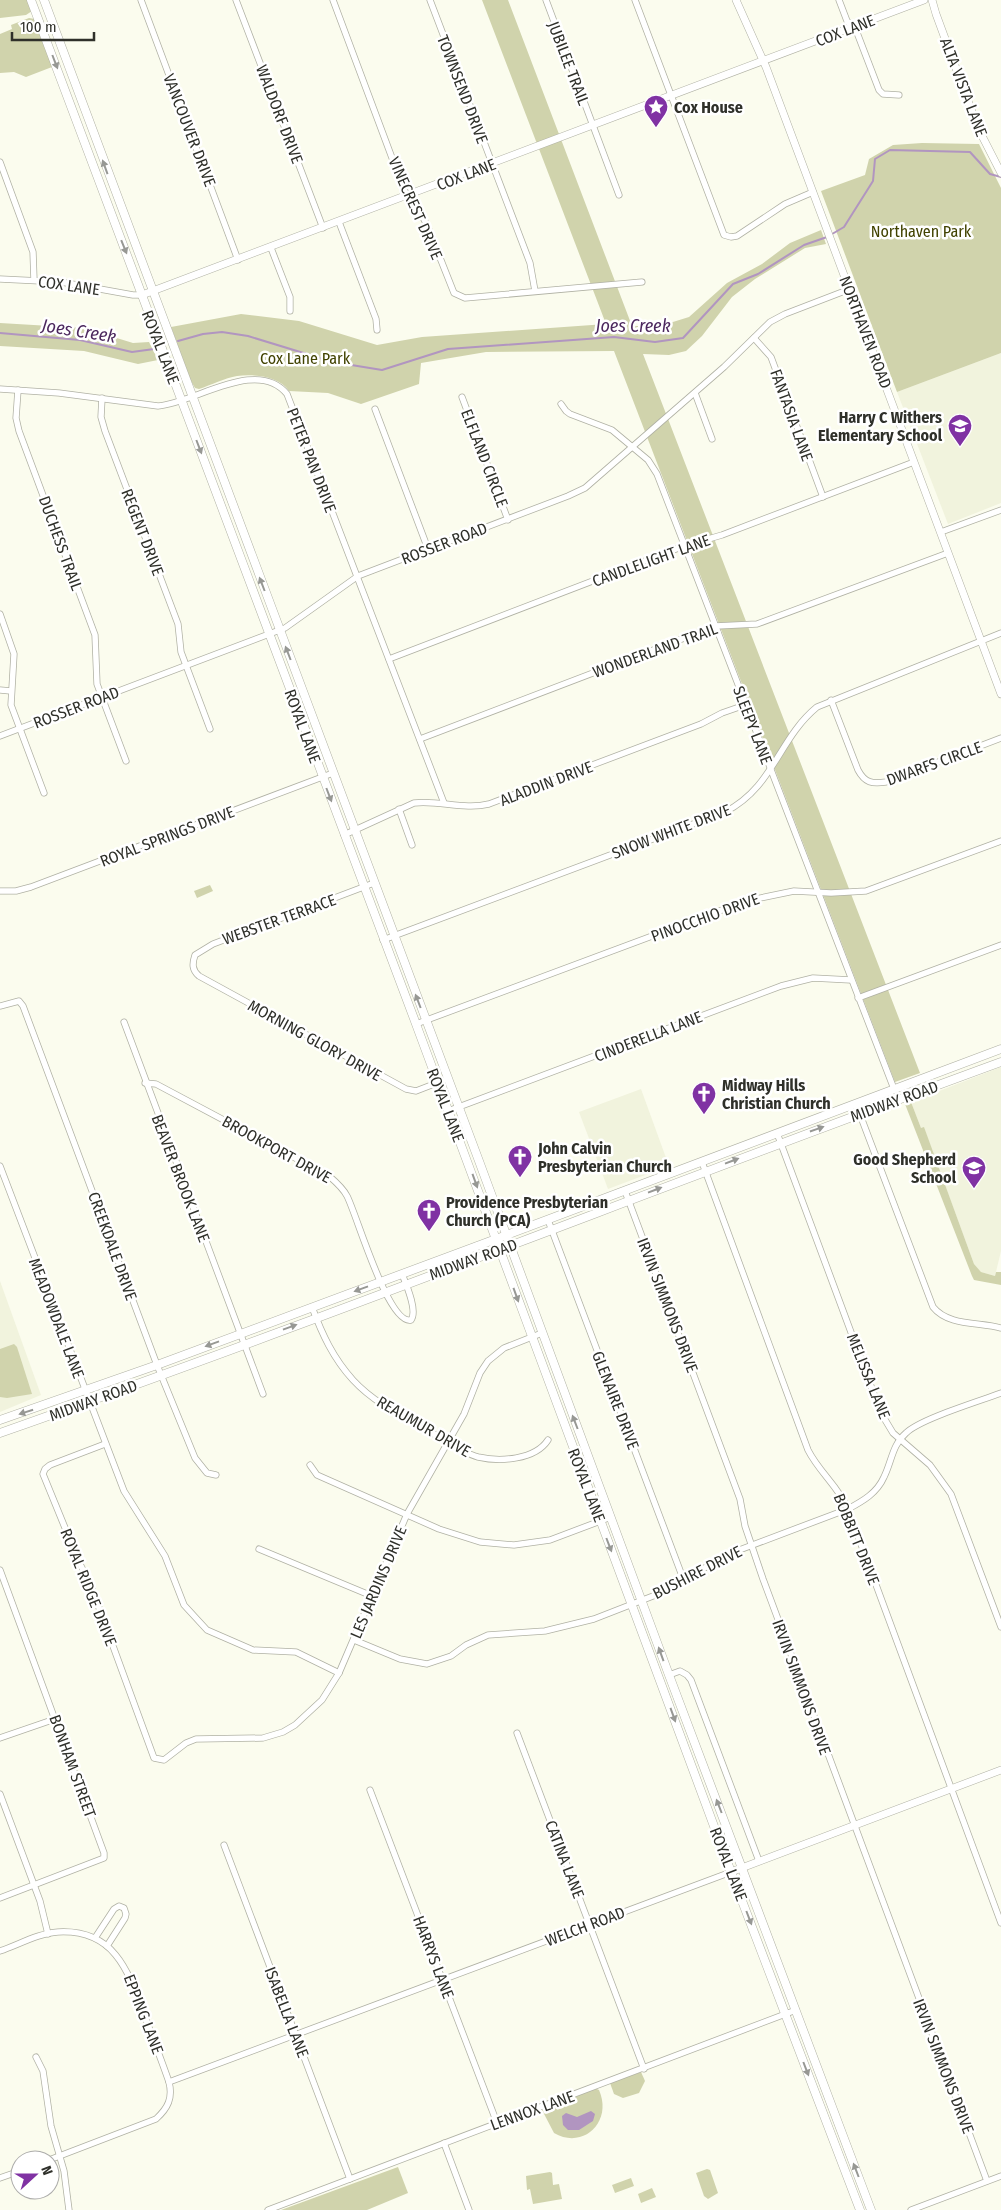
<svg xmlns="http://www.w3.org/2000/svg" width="1001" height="2210" font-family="'Fira Sans Condensed',sans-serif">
  <rect width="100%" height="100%" fill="#fbfcee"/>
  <!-- built -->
  <g fill="#f1f3dd">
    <polygon points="1001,353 1001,503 948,524 897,392"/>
    <polygon points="1001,1067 1001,1251 995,1276 981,1272 974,1264 924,1128 921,1128 911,1102"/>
    <polygon points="641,1089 669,1166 608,1189 579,1112"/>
    <polygon points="0,1281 41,1395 0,1412"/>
  </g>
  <!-- green -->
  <g fill="#d0d3ac">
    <polygon points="0,0 28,0 32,11 26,15 0,18"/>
    <path d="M482 0H508L632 326H660L689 317 727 283 762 264 790 243 821 230 826 244 805 248 755 279 732 297 702 336 686 351 669 355 643 354 920 1073 895 1082 614 351 486 352 421 363 419 384 361 404 328 393 289 391C279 376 254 374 237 376 225 378 211 385 199 389L195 388 191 381 171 327 241 314 299 321 377 345 422 337 606 324Z"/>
    <polygon points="29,18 35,19 52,67 26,77 14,72 0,73 0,34 12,29 11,25"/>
    <polygon points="922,143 979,144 1001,188 1001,353 897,392 821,191 865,175 869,159 893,145"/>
    <polygon points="0,323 84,328 133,343 149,342 158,360 138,364 84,351 0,346"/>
    <polygon points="210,885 213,891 197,898 194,891"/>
    <polygon points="911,1102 921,1128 924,1127 974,1264 981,1272 995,1276 996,1272 1001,1272 1001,1285 974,1280 972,1276 905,1104"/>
    <polygon points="14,1344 17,1347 32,1394 7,1398 0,1397 0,1349"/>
    <polygon points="641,2072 645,2081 639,2093 623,2098 614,2094 610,2083"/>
    <path d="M595 2088 599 2090C613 2122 583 2150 554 2133L542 2110Z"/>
    <polygon points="398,2167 408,2193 367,2210 281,2210"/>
    <polygon points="707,2169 710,2170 718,2193 708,2199 704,2196 696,2173"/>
    <polygon points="550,2172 552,2173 553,2185 559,2184 562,2199 533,2204 530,2189 527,2190 526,2176"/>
    <polygon points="631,2178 634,2186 615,2193 612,2185"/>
    <polygon points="652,2188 656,2197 641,2203 638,2194"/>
  </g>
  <!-- water -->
  <polygon fill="#b195c0" points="591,2111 595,2114 593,2121 579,2130 568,2130 563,2125 562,2116 566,2113 577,2117"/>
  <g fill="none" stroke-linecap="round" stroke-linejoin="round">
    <!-- stream -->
    <g stroke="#b195c0" stroke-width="2">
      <polyline points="0,333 80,340 132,352 154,349"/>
      <polyline points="178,341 203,334 222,332 248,336 333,362 382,370 448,349 614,337 655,342 683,338 733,284 758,274 804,245 827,237 844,227 873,181 875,159 890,150 970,152 990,174 1001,177"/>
    </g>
    <defs>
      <g id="minor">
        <polyline points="141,0 238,260"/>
        <polyline points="236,0 323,228"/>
        <polyline points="333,0 404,190 420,212 427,225 454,293 465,298 642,282"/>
        <polyline points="430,0 530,263 535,291"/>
        <polyline points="546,0 619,195"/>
        <polyline points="635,0 724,235 731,237 737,236 785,204 813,192"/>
        <polyline points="839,0 847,21 856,30 879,90 883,94 899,95"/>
        <polyline points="0,162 33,252 34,280"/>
        <polyline points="339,222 376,319 377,330"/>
        <polyline points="271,248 290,297 290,311"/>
        <polyline points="0,279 61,282 133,295 142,295"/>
        <polyline points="754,338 771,357 823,497"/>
        <path d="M0 389 59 393 158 406C195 403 257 357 287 394L444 803"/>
        <polyline points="18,390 16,418 19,431 95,635 97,684 126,761"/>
        <polyline points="695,393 712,439"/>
        <polyline points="462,397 508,520"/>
        <polyline points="102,398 101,417 105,431 178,624 181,652 210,729"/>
        <polyline points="561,404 566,411 570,414 612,430 648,460 657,474 894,1089"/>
        <polyline points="375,409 428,549"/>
        <polyline points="941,532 1001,510"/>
        <polyline points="0,614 14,654 11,705 44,793"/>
        <polyline points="389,659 684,546 722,535 914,462"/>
        <polyline points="0,690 11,691"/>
        <path d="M831 700 858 770C865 783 872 784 886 782L1001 738"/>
        <polyline points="0,736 285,628 358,576 568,496 585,488 724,367 770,322 785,314 850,289"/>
        <polyline points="420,739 716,626 757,624 948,553"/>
        <polyline points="399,809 412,845"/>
        <path d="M344 835 414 803C439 800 464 810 489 804L701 724 722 713 745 705"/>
        <path d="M374 883 213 944 195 955C192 964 192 970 199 976L406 1089 416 1091 447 1079"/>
        <polyline points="0,891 16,891 31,887 333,773"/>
        <path d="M383 940 725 812C774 787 778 739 817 707L1001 633"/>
        <polyline points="858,998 1001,945"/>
        <polyline points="0,1006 19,1001 23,1006 157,1365 195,1458 207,1473 216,1475"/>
        <polyline points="124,1022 263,1394"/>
        <polyline points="416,1024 746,901 794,891 831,893 866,891 1001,841"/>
        <path d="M145 1083 156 1084 329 1176C336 1182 343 1188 347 1196 357 1215 388 1325 411 1320 418 1311 406 1284 402 1274"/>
        <path d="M856 1104 933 1307C948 1326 979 1322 1001 1328"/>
        <polyline points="448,1111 781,986 813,978 851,980"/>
        <polyline points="777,1133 881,1413 893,1433 930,1465 951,1494 1001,1627"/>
        <path d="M702 1162 808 1450C819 1472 838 1486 848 1509L1001 1923"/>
        <polyline points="0,1166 124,1491 165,1556 184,1605 207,1630 253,1650 296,1652 339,1673"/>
        <polyline points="625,1191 740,1499 745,1526 763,1579 987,2181"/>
        <polyline points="548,1220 684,1581"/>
        <path d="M312 1307C322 1334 333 1358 353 1380 375 1404 406 1418 434 1434 448 1442 463 1453 478 1457 500 1462 535 1460 548 1440"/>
        <polyline points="105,1444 50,1465 45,1469 43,1474 79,1562 91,1586 154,1758 164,1760 186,1743 196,1739 263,1738 283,1732 295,1725 322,1700 339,1673 407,1514 464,1414 480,1373 488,1361 504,1348 542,1333"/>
        <polyline points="310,1465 317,1475 439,1529 480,1542 514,1545 550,1540 611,1517"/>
        <polyline points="259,1549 372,1596"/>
        <polyline points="0,1570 104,1853 104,1858 0,1898"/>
        <path d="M354 1640 400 1659 427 1664 451 1656 466 1645 488 1635 545 1631 594 1619 671 1589 719 1559 734 1552 848 1509C863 1501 877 1493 884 1477 892 1461 892 1445 906 1433 920 1419 980 1401 1001 1393"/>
        <polyline points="669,1675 680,1671 687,1675 691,1680 759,1861"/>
        <polyline points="517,1733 644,2069"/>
        <polyline points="0,1738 55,1719"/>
        <polyline points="370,1790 497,2123"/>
        <polyline points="0,1794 40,1901 48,1934"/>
        <polyline points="224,1845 350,2179"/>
        <polyline points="95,1938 114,1909 119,1906 124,1908 126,1914 125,1918 107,1946"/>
        <path d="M0 1951C18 1945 39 1933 58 1932 114 1929 128 1970 144 2014 152 2036 161 2059 169 2082 173 2098 168 2108 156 2119L49 2160"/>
        <polyline points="36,2057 43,2071 51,2126 64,2171 69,2210"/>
        <polyline points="169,2082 731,1872"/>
        <polyline points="444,2143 469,2210"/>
        <polyline points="0,2178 20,2171"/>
        <polyline points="268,2210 796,2010"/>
        <polyline points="911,2210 1001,2176"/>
      </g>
      <g id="tertiary">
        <polyline points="736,0 766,67 1001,694"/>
        <polyline points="932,0 936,14 978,128 1001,173"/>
        <polyline points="142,295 924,0"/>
        <polyline points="731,1872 1001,1770"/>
      </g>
      <g id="secondary">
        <polyline points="31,0 416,1024 731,1872 860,2210"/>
        <polyline points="44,0 479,1161 669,1675 871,2210"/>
        <polyline points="0,1420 157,1365 496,1239 1001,1049"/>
        <path d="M0 1433C336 1315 667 1184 1001 1062"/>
      </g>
    </defs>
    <!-- minor casing -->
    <use href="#minor" stroke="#b0b1a4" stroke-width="7"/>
    <!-- tertiary casing -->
    <use href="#tertiary" stroke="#b0b1a4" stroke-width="8"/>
    <!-- secondary casing -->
    <use href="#secondary" stroke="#b0b1a4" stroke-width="9"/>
    <!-- minor -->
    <use href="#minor" stroke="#fff" stroke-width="5.5"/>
    <!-- tertiary -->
    <use href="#tertiary" stroke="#fff" stroke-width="7"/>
    <!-- secondary -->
    <use href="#secondary" stroke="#fff" stroke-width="8"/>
  </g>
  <!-- one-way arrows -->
  <defs><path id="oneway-solid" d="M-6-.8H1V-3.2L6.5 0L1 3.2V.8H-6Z" transform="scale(1.25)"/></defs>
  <g fill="#979894">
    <use href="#oneway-solid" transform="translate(55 62) rotate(69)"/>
    <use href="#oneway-solid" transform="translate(105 167) rotate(-110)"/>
    <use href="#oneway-solid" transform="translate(124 247) rotate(68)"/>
    <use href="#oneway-solid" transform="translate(199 447) rotate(69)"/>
    <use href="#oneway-solid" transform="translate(262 584) rotate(-111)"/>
    <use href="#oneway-solid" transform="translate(288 653) rotate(-111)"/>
    <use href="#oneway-solid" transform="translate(329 795) rotate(69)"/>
    <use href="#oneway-solid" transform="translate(418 1001) rotate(-111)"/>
    <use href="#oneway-solid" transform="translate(817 1129) rotate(-19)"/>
    <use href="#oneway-solid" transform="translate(732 1161) rotate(-21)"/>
    <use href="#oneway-solid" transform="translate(475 1181) rotate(70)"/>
    <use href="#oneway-solid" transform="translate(655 1190) rotate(-21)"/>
    <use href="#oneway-solid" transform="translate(361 1289) rotate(160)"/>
    <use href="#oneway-solid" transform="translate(516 1295) rotate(70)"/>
    <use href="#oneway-solid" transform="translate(290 1327) rotate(-20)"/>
    <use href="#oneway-solid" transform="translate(212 1344) rotate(160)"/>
    <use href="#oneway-solid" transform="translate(26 1412) rotate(162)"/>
    <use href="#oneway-solid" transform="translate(575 1422) rotate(-111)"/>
    <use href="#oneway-solid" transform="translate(609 1545) rotate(69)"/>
    <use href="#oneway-solid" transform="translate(661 1654) rotate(-110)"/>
    <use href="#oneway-solid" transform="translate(673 1715) rotate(70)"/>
    <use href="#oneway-solid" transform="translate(719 1806) rotate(-111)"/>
    <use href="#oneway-solid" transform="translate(749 1918) rotate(69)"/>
    <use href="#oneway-solid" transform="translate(806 2069) rotate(69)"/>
    <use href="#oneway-solid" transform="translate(856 2170) rotate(-111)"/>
  </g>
  <!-- icons -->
  <defs>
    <symbol id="sight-pin" viewBox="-11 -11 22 30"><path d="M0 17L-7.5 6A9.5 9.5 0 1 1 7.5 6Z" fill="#8032a3" stroke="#fff"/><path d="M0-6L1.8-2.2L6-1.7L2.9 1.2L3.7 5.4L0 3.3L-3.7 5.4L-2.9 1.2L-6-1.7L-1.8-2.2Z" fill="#fff"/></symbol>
    <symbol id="school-pin" viewBox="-11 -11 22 30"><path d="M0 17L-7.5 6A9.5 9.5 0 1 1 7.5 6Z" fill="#8032a3" stroke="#fff"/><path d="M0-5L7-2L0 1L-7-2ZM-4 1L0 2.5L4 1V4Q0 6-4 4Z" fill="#fff"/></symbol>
    <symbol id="church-pin" viewBox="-11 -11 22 30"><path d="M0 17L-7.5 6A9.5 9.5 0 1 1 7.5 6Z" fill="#8032a3" stroke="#fff"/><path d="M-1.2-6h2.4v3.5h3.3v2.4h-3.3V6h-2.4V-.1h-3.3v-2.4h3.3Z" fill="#fff"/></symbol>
  </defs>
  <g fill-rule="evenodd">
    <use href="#sight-pin" x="642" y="93" width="28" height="38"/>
    <use href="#school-pin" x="946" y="412" width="28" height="38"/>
    <use href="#church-pin" x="690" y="1080" width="28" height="38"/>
    <use href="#church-pin" x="506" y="1143" width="28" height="38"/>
    <use href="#school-pin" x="960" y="1154" width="28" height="38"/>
    <use href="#church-pin" x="415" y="1197" width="28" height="38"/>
  </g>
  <g text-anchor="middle" stroke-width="5" stroke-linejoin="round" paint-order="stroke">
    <!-- street labels -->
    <g font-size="16" fill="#2f302a" stroke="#fff">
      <text transform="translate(845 30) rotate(-21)" y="6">COX LANE</text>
      <text transform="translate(569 63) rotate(69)" y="6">JUBILEE TRAIL</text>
      <text transform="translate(964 87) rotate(69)" y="6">ALTA VISTA LANE</text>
      <text transform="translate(463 89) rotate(69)" y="6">TOWNSEND DRIVE</text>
      <text transform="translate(280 114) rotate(69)" y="6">WALDORF DRIVE</text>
      <text transform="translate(190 130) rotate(69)" y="6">VANCOUVER DRIVE</text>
      <text transform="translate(466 174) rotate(-21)" y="6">COX LANE</text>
      <text transform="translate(416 208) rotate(66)" y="6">VINECREST DRIVE</text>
      <text transform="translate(69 285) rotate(8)" y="6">COX LANE</text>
      <text transform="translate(866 332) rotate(69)" y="6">NORTHAVEN ROAD</text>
      <text transform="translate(161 347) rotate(69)" y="6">ROYAL LANE</text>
      <text transform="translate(792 415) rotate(70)" y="6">FANTASIA LANE</text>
      <text transform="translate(485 458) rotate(69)" y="6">ELFLAND CIRCLE</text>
      <text transform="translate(312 460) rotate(69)" y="6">PETER PAN DRIVE</text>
      <text transform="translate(143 532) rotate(69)" y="6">REGENT DRIVE</text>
      <text transform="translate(61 543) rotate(70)" y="6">DUCHESS TRAIL</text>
      <text transform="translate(444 543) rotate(-21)" y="6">ROSSER ROAD</text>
      <text transform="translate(651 560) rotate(-20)" y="6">CANDLELIGHT LANE</text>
      <text transform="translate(655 650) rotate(-20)" y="6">WONDERLAND TRAIL</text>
      <text transform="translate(76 707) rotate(-21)" y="6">ROSSER ROAD</text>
      <text transform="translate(753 725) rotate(69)" y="6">SLEEPY LANE</text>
      <text transform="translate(303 726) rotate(70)" y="6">ROYAL LANE</text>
      <text transform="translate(934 763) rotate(-20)" y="6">DWARFS CIRCLE</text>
      <text transform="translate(546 783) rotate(-21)" y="6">ALADDIN DRIVE</text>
      <text transform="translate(671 831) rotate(-21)" y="6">SNOW WHITE DRIVE</text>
      <text transform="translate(167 836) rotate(-21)" y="6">ROYAL SPRINGS DRIVE</text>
      <text transform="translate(705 917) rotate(-20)" y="6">PINOCCHIO DRIVE</text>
      <text transform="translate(279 919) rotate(-20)" y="6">WEBSTER TERRACE</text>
      <text transform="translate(648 1036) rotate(-21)" y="6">CINDERELLA LANE</text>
      <text transform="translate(315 1040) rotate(29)" y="6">MORNING GLORY DRIVE</text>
      <text transform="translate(894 1101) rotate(-20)" y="6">MIDWAY ROAD</text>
      <text transform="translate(446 1105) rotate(69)" y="6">ROYAL LANE</text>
      <text transform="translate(277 1149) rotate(29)" y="6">BROOKPORT DRIVE</text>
      <text transform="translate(181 1178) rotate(69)" y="6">BEAVER BROOK LANE</text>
      <text transform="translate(113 1246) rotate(70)" y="6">CREEKDALE DRIVE</text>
      <text transform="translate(473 1259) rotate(-20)" y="6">MIDWAY ROAD</text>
      <text transform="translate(668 1305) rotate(69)" y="6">IRVIN SIMMONS DRIVE</text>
      <text transform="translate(57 1318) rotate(69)" y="6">MEADOWDALE LANE</text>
      <text transform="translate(869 1376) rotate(68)" y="6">MELISSA LANE</text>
      <text transform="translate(93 1400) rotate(-20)" y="6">MIDWAY ROAD</text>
      <text transform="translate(616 1400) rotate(69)" y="6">GLENAIRE DRIVE</text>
      <text transform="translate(424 1426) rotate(30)" y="6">REAUMUR DRIVE</text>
      <text transform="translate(587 1485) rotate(69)" y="6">ROYAL LANE</text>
      <text transform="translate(857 1539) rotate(68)" y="6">BOBBITT DRIVE</text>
      <text transform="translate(697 1572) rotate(-27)" y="6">BUSHIRE DRIVE</text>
      <text transform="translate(378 1582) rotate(-67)" y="6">LES JARDINS DRIVE</text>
      <text transform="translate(89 1587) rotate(68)" y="6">ROYAL RIDGE DRIVE</text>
      <text transform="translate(802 1687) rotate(70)" y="6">IRVIN SIMMONS DRIVE</text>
      <text transform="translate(73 1766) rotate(70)" y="6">BONHAM STREET</text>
      <text transform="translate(565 1859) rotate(69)" y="6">CATINA LANE</text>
      <text transform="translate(729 1864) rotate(69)" y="6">ROYAL LANE</text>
      <text transform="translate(585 1926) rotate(-21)" y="6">WELCH ROAD</text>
      <text transform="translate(434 1957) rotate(69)" y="6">HARRYS LANE</text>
      <text transform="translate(287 2012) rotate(69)" y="6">ISABELLA LANE</text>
      <text transform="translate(144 2014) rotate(69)" y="6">EPPING LANE</text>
      <text transform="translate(944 2066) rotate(69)" y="6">IRVIN SIMMONS DRIVE</text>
      <text transform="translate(532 2110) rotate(-20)" y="6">LENNOX LANE</text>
    </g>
    <!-- poi labels -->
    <g font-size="16" font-weight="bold" fill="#2f302a" stroke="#fff" text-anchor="start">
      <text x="674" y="113">Cox House</text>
      <text x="942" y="423" text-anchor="end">Harry C Withers<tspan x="942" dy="18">Elementary School</tspan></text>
      <text x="722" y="1091">Midway Hills<tspan x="722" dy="18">Christian Church</tspan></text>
      <text x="538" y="1154">John Calvin<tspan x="538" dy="18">Presbyterian Church</tspan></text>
      <text x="956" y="1165" text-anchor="end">Good Shepherd<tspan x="956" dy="18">School</tspan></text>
      <text x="446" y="1208">Providence Presbyterian<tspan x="446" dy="18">Church (PCA)</tspan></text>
    </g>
    <!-- park labels -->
    <g font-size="16" fill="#414201" stroke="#fff">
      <text x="921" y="237">Northaven Park</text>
      <text x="305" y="364">Cox Lane Park</text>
    </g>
    <!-- water labels -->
    <g font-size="18" font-style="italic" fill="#4c285e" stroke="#fff">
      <text x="633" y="332">Joes Creek</text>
      <text transform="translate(79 331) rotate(9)" y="6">Joes Creek</text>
    </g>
  </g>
  <!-- north arrow -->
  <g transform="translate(35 2175) rotate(69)"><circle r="24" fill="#ffffff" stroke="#acacaa"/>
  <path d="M0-4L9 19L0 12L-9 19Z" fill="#8032a3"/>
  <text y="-8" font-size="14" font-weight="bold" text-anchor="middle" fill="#2f302a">N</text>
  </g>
  <!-- scale -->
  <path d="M12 32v8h82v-8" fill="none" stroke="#2f302a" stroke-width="2.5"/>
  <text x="20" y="32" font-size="15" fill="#2f302a" stroke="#ffffff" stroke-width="4" paint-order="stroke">100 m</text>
</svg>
